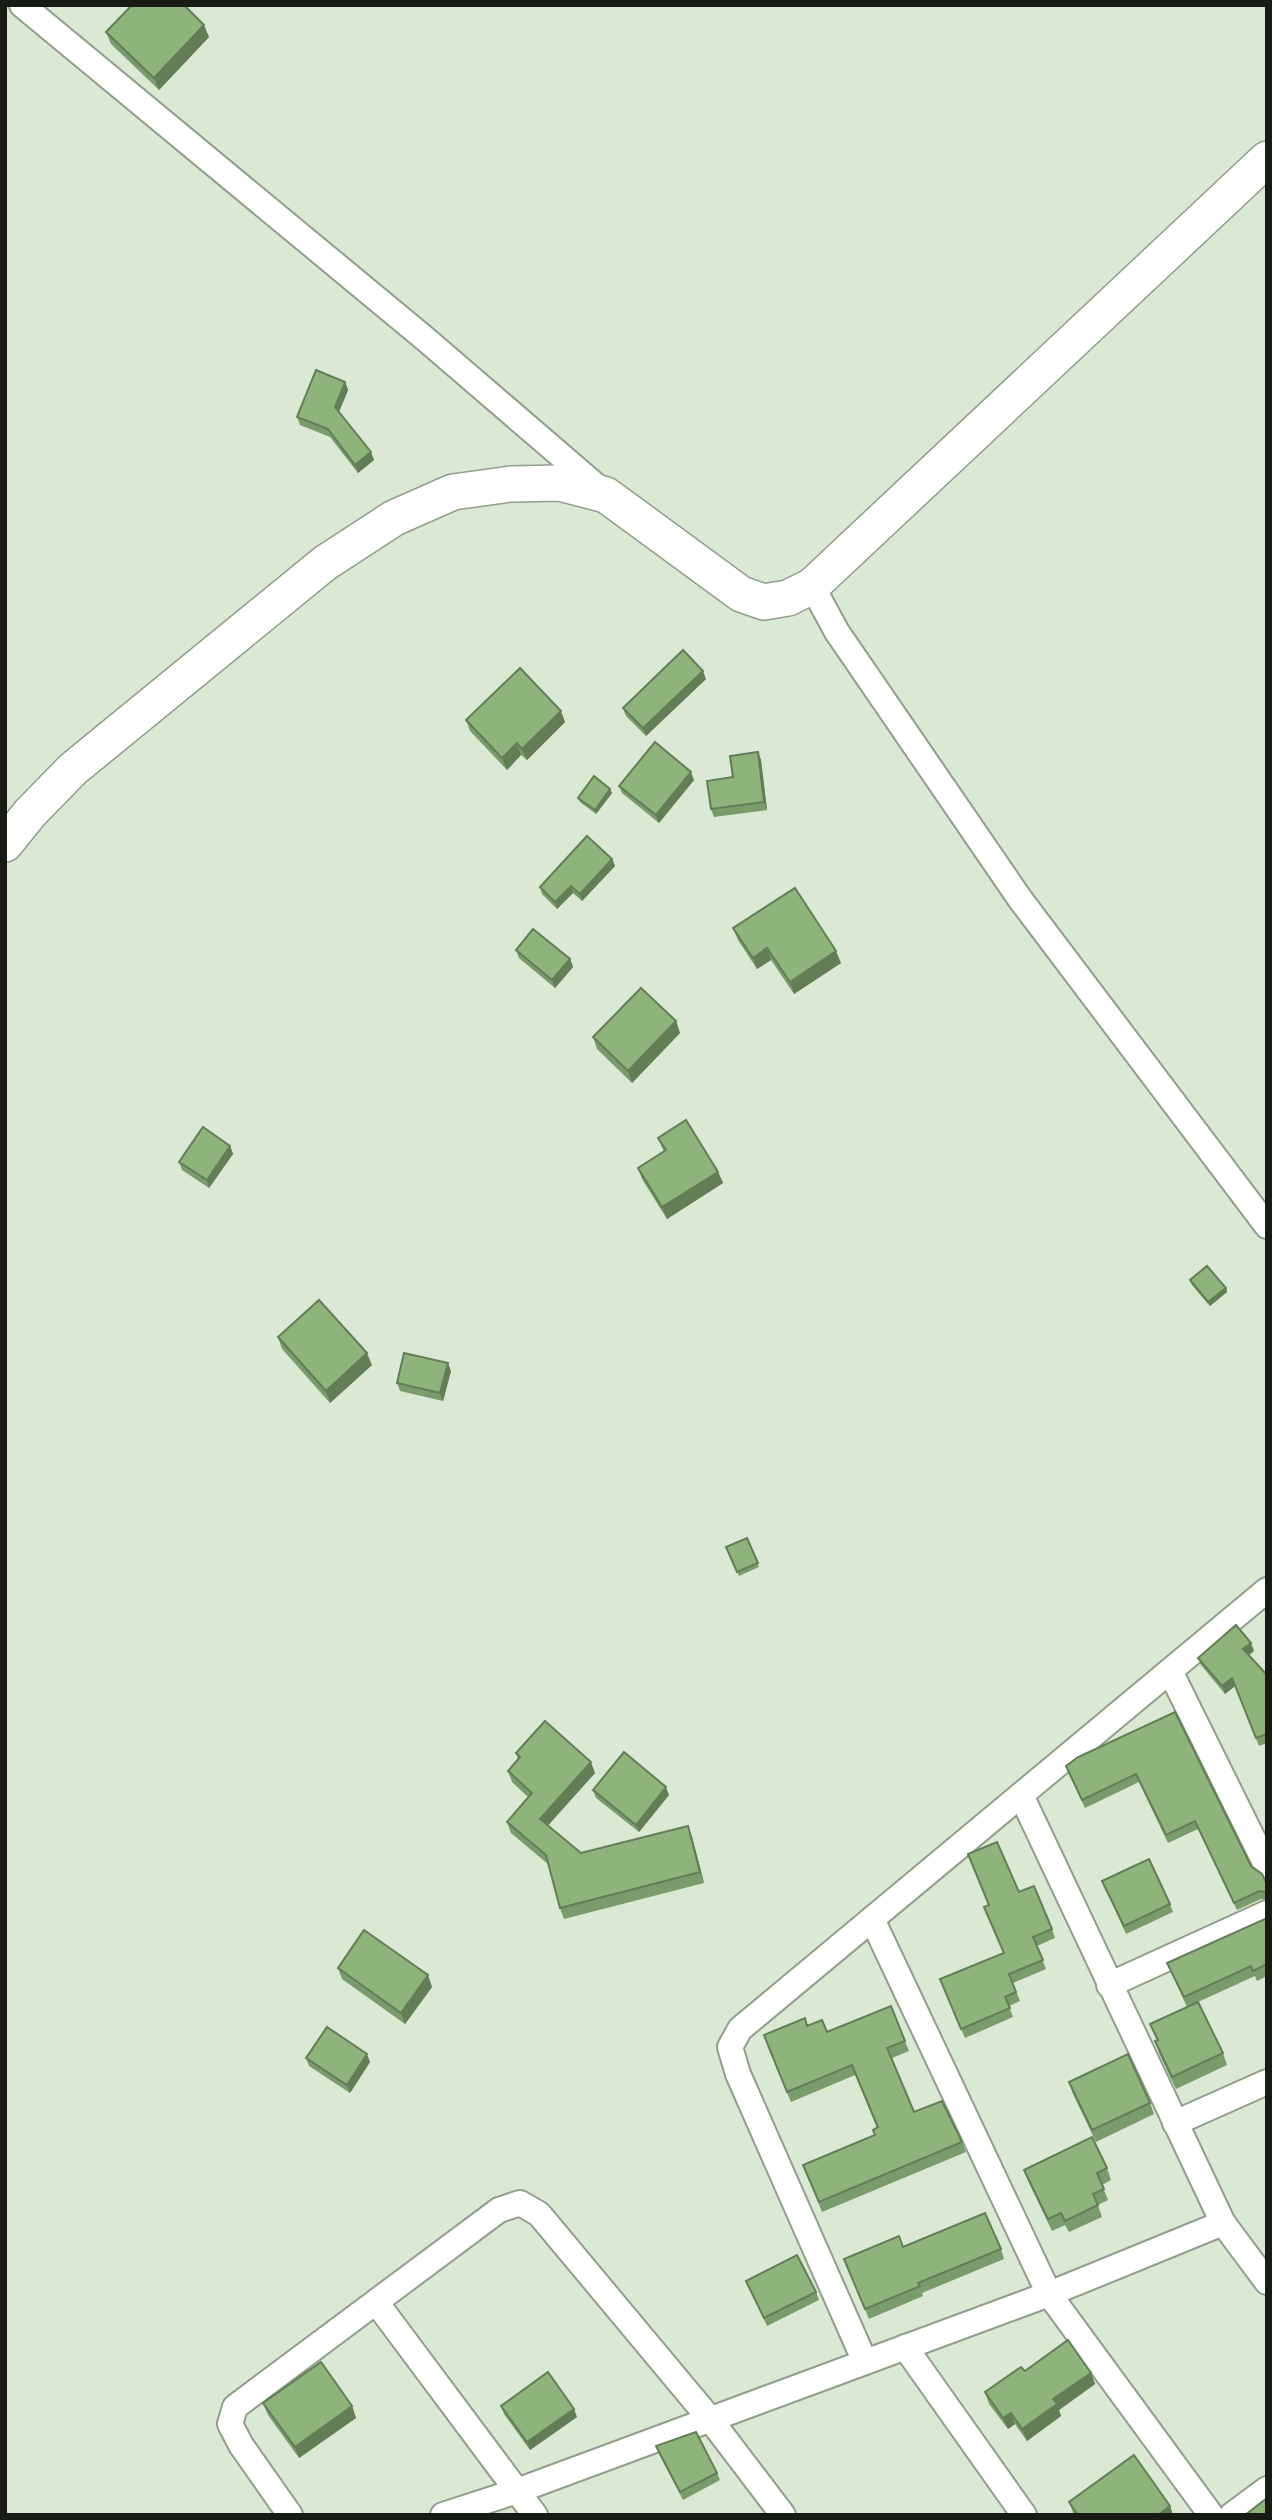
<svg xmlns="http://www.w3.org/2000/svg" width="1272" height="2520" font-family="Jost,sans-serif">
  <rect width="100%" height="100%" fill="#dae8d4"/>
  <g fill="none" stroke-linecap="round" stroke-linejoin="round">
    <defs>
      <g id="street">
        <polyline points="22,5 423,337 601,490"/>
        <polyline points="812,586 837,632 1020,899 1267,1226"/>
        <polyline points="1170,1671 1267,1867"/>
        <polyline points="1021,1795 1223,2223 1267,2282"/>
        <polyline points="872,1919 1049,2294 1211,2515"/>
        <polyline points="1109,1985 1267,1913"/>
        <polyline points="1175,2123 1267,2082"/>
        <polyline points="376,2302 535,2515"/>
        <polyline points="905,2347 1024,2515"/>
        <polyline points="865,2362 738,2074 730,2047 740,2029 1267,1590"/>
        <polyline points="290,2515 241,2445 230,2424 235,2407 499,2210 520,2203 539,2214 710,2419 783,2515"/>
        <polyline points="443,2515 517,2491 1049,2294 1223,2223"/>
        <polyline points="1232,2515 1267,2489"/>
      </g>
      <polyline id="secondary" points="5,844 30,813 73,769 325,563 394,518 453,492 511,484 560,483 606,495 741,594 764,602 788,598 812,586 1267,159"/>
    </defs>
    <!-- street casing -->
    <use href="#street" stroke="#919e8b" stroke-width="28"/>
    <!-- secondary casing -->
    <use href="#secondary" stroke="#919e8b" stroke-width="38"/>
    <!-- street -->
    <use href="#street" stroke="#fff" stroke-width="24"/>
    <!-- secondary -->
    <use href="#secondary" stroke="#fff" stroke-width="35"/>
  </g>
  <!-- wall -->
  <g fill="#7a9b6b">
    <polygon points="106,32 209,37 159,90 111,44"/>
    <polygon points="345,382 348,390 339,412 374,460 358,473 330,437 300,425 297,417"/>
    <polygon points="706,679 646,736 626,716 623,708"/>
    <polygon points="466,720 565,722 527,760 521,755 507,770 470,731"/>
    <polygon points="758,752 761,760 767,810 714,817 711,809 733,777"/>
    <polygon points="694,780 659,823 622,793 619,786"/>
    <polygon points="612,793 596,814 580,802 578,798"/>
    <polygon points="612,859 615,866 582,901 573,893 557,909 542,894 540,887"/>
    <polygon points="733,928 841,963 794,994 771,960 757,969 738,940"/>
    <polygon points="516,950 570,959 573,967 555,988 519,958"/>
    <polygon points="676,1021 680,1033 632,1083 597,1049 593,1037"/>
    <polygon points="658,1138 718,1172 723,1183 667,1219 642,1179 638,1168 664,1152"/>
    <polygon points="230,1146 233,1154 209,1188 182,1170 179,1162"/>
    <polygon points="1190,1280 1226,1288 1227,1292 1210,1306 1191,1284"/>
    <polygon points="278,1337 372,1365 330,1403 282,1349"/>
    <polygon points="451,1371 443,1401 400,1391 397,1383"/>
    <polygon points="747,1538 759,1567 739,1576 726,1547"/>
    <polygon points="1254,1651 1249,1655 1267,1675 1267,1743 1259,1746 1235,1686 1225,1694 1201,1665 1198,1658"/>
    <polygon points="1175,1712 1251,1866 1267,1884 1267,1900 1261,1899 1237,1910 1198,1829 1168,1843 1139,1782 1085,1808 1066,1766"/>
    <polygon points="516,1753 595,1773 548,1825 581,1853 692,1837 704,1883 564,1919 560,1908 549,1865 511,1833 507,1822 528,1797 512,1782 508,1771 518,1759"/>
    <polygon points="593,1790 669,1795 639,1832 596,1798"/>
    <polygon points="1102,1881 1170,1904 1173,1912 1126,1934"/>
    <polygon points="1019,1892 1052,1929 1055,1938 1037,1946 1046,1969 1013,1983 1020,2001 1009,2006 1013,2017 965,2038 944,1989 1004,1953"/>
    <polygon points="1267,1918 1267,1976 1257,1981 1255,1976 1198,2002 1223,2053 1227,2065 1176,2089 1159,2053 1155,2041 1157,2041 1150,2024 1187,2007 1167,1963"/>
    <polygon points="338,1968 432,1987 405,2024 342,1979"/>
    <polygon points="807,2026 827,2032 905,2041 909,2051 892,2058 914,2112 962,2142 966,2152 822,2212 807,2175 875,2135 877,2128 855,2075 791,2102 767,2045"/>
    <polygon points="306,2058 370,2062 350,2093 309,2066"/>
    <polygon points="1069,2082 1150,2103 1154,2114 1096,2142 1073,2094"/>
    <polygon points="1107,2168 1111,2180 1102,2185 1108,2200 1098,2205 1102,2217 1069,2232 1065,2225 1052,2231 1028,2181 1024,2170"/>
    <polygon points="903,2247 1001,2249 1004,2259 922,2293 923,2296 869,2319 844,2259"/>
    <polygon points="746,2281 816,2292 819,2300 767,2326"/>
    <polygon points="1025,2371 1091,2373 1095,2384 1059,2410 1061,2416 1027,2441 1015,2424 1008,2429 989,2404 985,2392"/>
    <polygon points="263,2403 352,2406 356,2418 299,2458 268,2415"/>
    <polygon points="501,2406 577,2417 530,2450 504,2414"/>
    <polygon points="656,2446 717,2473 720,2480 683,2500 659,2454"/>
    <polygon points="1069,2502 1170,2506 1173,2515 1074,2515"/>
  </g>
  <!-- shaded-wall -->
  <g fill="#637e57">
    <polygon points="204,25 209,37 159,90 154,78"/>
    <polygon points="345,382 348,390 338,414 335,407"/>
    <polygon points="371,452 374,460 358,473 355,465"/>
    <polygon points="703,671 706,679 646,736 643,728"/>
    <polygon points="561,711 565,722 527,760 522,749"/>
    <polygon points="517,743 521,755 507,770 502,758"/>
    <polygon points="758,752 761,760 767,810 764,802"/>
    <polygon points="691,772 694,780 659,823 656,815"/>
    <polygon points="610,789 612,793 596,814 595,810"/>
    <polygon points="612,859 615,866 582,901 580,894"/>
    <polygon points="571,886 573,893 557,909 555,902"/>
    <polygon points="767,948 771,960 757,969 753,958"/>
    <polygon points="836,951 841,963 794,994 790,982"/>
    <polygon points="570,959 573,967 555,988 552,980"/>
    <polygon points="676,1021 680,1033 632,1083 628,1071"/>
    <polygon points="230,1146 233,1154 209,1188 207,1180"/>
    <polygon points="718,1172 723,1183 667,1219 662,1207"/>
    <polygon points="1226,1288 1227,1292 1210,1306 1208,1302"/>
    <polygon points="367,1353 372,1365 330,1403 326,1391"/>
    <polygon points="448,1363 451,1371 443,1401 440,1393"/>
    <polygon points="1251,1643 1254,1651 1246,1657 1243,1649"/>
    <polygon points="1232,1678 1235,1686 1225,1694 1222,1686"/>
    <polygon points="591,1762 595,1773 544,1830 540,1819"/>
    <polygon points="666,1787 669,1795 639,1832 636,1825"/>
    <polygon points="688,1826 692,1837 704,1883 700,1872"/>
    <polygon points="428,1975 432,1987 405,2024 401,2013"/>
    <polygon points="367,2054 370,2062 350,2093 347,2085"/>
    <polygon points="1091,2373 1095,2384 1059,2410 1061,2416 1027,2441 1022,2429 1053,2399"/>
    <polygon points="352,2406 356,2418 299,2458 295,2447"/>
    <polygon points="574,2409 577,2417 530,2450 527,2442"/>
    <polygon points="1011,2413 1015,2424 1008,2429 1003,2418"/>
    <polygon points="1170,2506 1173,2515 1158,2515"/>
  </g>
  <!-- building -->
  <g fill="#8eb47c" stroke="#637e57" stroke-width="2">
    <polygon points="132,5 184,5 204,25 154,78 106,32"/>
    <polygon points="316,370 345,382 335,407 371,452 355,465 328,429 297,417"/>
    <polygon points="683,650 703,671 643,728 623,708"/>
    <polygon points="520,668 561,711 522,749 517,743 502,758 466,720"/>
    <polygon points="655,742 691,772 656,815 619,786"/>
    <polygon points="758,752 764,802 711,809 707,781 733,777 730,756"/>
    <polygon points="594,776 610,789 595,810 578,798"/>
    <polygon points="587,836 612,859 580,894 571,886 555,902 540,887"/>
    <polygon points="795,888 836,951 790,982 767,948 753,958 733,928"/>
    <polygon points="533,929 570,959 552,980 516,950"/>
    <polygon points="641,988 676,1021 628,1071 593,1037"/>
    <polygon points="686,1120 718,1172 662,1207 638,1168 666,1150 658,1138"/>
    <polygon points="203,1127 230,1146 207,1180 179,1162"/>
    <polygon points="1207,1266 1226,1288 1208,1302 1190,1280"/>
    <polygon points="319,1300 367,1353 326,1391 278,1337"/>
    <polygon points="404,1353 448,1363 440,1393 397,1383"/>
    <polygon points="747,1538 758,1563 737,1572 726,1547"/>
    <polygon points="1236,1625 1251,1643 1243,1649 1267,1675 1267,1734 1256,1738 1232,1678 1222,1686 1198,1658"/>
    <polygon points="1175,1712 1251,1866 1262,1874 1267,1884 1267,1892 1259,1891 1234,1903 1195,1821 1166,1835 1136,1774 1082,1800 1066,1766 1078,1757"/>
    <polygon points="545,1721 591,1762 540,1819 581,1853 688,1826 700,1872 560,1908 546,1855 507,1822 532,1793 508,1771 520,1757 516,1753"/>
    <polygon points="624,1752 666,1787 636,1825 593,1790"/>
    <polygon points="997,1842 1019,1892 1034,1886 1052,1929 1033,1937 1043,1960 1009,1974 1016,1992 1005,1997 1010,2008 961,2029 940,1979 1004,1953 984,1907 989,1905 968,1854"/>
    <polygon points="1149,1859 1170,1904 1124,1926 1102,1881"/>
    <polygon points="1267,1918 1267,1964 1253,1971 1251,1966 1184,1997 1167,1963"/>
    <polygon points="364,1930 428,1975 401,2013 338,1968"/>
    <polygon points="1198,2002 1223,2053 1172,2077 1155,2041 1158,2040 1150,2024"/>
    <polygon points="891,2006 905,2041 887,2048 914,2112 942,2101 962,2142 819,2202 803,2165 875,2135 873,2130 878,2127 852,2065 787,2092 764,2035 805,2018 807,2026 822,2020 827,2032"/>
    <polygon points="327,2027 367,2054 347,2085 306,2058"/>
    <polygon points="1128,2054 1150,2103 1092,2130 1069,2082"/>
    <polygon points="1092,2137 1107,2168 1097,2173 1104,2189 1093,2194 1098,2205 1065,2221 1061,2213 1048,2219 1024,2170"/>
    <polygon points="985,2213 1001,2249 918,2283 920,2286 865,2309 844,2259 899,2236 903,2247"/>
    <polygon points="797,2255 816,2292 764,2318 746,2281"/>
    <polygon points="1068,2340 1091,2373 1053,2399 1057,2404 1022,2429 1011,2413 1003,2418 985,2392 1021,2367 1025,2371"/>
    <polygon points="321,2362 352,2406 295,2447 263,2403"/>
    <polygon points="548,2372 574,2409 527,2442 501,2406"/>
    <polygon points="696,2432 717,2473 680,2492 656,2446"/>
    <polygon points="1134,2455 1170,2506 1158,2515 1078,2515 1069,2502"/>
    <polygon points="1267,2498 1267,2515 1245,2515"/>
  </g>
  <!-- border -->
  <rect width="1272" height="2520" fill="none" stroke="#161b14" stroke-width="14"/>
</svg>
